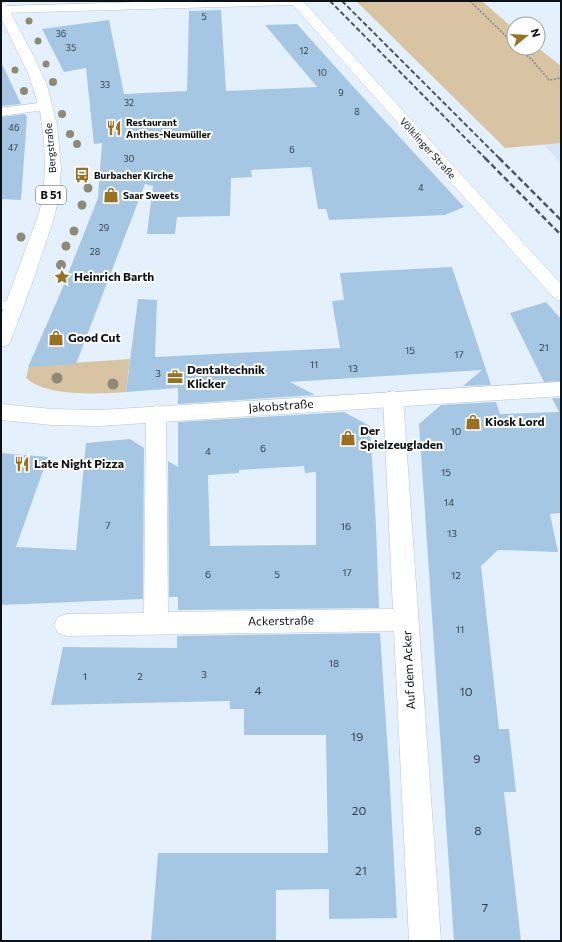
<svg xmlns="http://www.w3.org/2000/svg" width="562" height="942" font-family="Commissioner,sans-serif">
  <rect width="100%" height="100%" fill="#e4f1fd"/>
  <!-- built -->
  <polygon fill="#d4e7f9" points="561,143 561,163 543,144"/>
  <!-- green -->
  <g fill="#d8c4a2">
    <polygon points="356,1 482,1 514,29 514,48 538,48 561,66 561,143 505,148"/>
    <path d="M130 359 126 392C100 394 47 397 26 378L29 366Z"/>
  </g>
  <!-- building -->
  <g fill="#a6c7e3" fill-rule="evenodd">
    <polygon points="221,10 226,91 317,87 265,25 297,24 349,82 464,207 445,215 329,220 326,209 318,209 311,167 251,170 252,177 231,178 230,216 177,217 175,234 147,234 153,186 145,184 76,364 28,367 60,294 98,198 102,143 94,144 86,68 64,72 42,29 109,20 124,94 187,91 189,11"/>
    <polygon points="1,62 21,104 1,106"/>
    <polygon points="25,114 27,117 21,200 1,199 1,117"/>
    <polygon points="452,267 491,385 463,386 482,370 290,382 315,395 178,404 178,388 126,392 138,299 157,300 155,357 340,348 332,301 344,300 340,273"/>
    <polygon points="546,302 561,319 561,381 544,382 510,313"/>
    <polygon points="552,398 561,398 561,513 550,514 558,552 498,550 481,566 499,729 509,729 516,792 504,792 521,941 454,941 419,424 441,405 496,402 500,414 559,412"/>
    <path d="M344 412 370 426 376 525 379 608 178 610V597H169L168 461 178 467V422ZM304 466 305 473 316 472V545L210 546 208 475 239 473V470Z"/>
    <polygon points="130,439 144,448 143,599 1,605 1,453 48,457 16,547 76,550 86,443"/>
    <polygon points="380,633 389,768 397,918 329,919 329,889 276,890 276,941 151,941 158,853 328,853 326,735 244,735 244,709 230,709 230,701 51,705 63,647 177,648 177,636"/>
  </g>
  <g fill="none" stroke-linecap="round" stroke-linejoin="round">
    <defs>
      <polygon id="service" points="1,301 18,303 19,306 18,309 1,309"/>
      <g id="minor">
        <polygon points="176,1 303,1 561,284 561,301 555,299 293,5 1,13 1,7 3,6"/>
        <polygon points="46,102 51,103 53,106 51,109 1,116 1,108"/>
        <polygon points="393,391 400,393 403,398 441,941 409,941 394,631 67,636 58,633 54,625 58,617 67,614 144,613 146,414 149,409 156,406 163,409 166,414 168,612 393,609 383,398 386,393"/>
      </g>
      <polygon id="tertiary" points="561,382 561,396 100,426 52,425 1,420 1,404 52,409 100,410"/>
      <polygon id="primary" points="1,2 5,3 7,6 33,55 47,85 57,125 61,169 59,196 54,218 34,278 11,340 8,345 1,347 1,316 39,213 43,196 45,169 44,140 40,111 29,75 1,18"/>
    </defs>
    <!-- service casing -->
    <use href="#service" stroke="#b9c6d2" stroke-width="1"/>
    <!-- minor casing -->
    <use href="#minor" stroke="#b9c6d2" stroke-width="1"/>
    <!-- tertiary casing -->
    <use href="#tertiary" stroke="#b9c6d2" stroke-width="1"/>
    <!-- primary casing -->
    <use href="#primary" stroke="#b9c6d2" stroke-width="1"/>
    <!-- path -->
    <g stroke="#7f8890" stroke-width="1.5" stroke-dasharray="2 1.5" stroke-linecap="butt">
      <polyline points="470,1 514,44"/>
      <polyline points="519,48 532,60 549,80 561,78"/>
    </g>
    <!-- service -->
    <use href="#service" fill="#fff" fill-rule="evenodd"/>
    <!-- minor -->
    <use href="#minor" fill="#fff" fill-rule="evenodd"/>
    <!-- tertiary -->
    <use href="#tertiary" fill="#fff" fill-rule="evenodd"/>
    <!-- primary -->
    <use href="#primary" fill="#fff" fill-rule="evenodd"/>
    <!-- rail-far1 -->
    <g stroke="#4e565c" stroke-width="2" stroke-dasharray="5 2.5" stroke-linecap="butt">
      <polyline points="330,1 486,159"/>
      <polyline points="342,1 500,159"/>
    </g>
    <!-- rail -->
    <g stroke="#4e565c" stroke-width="2.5" stroke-dasharray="6 3" stroke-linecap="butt">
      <polyline points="485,158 561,235"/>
      <polyline points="499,158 561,220"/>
    </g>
  </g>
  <!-- trees -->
  <g fill="#8f8975">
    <circle cx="29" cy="21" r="3.5"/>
    <circle cx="38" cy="41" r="3.5"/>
    <circle cx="46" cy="64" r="3.5"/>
    <circle cx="15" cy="70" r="3.5"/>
    <circle cx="53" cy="82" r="4"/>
    <circle cx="24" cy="91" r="4"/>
    <circle cx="62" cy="114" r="4"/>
    <circle cx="70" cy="134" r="4"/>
    <circle cx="77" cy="144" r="4"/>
    <circle cx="83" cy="171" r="4.5"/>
    <circle cx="88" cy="188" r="4.5"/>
    <circle cx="82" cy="205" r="4.5"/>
    <circle cx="74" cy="231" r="4.5"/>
    <circle cx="21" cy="237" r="4.5"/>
    <circle cx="66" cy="246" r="4.5"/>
    <circle cx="61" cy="265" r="5"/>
    <circle cx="57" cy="378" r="5.5"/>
    <circle cx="113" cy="384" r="5.5"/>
  </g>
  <!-- icons -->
  <defs>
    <symbol id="restaurant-bare" viewBox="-9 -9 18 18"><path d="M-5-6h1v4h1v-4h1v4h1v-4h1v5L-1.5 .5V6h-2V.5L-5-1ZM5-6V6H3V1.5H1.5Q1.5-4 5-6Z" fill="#9a711e" stroke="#fff" stroke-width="2.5" paint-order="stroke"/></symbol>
    <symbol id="bus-bare" viewBox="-9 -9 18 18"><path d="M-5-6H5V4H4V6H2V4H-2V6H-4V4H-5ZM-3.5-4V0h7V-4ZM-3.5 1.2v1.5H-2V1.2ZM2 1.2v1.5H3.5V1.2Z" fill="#9a711e" stroke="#fff" stroke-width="2.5" paint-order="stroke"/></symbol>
    <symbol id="shop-bare" viewBox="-9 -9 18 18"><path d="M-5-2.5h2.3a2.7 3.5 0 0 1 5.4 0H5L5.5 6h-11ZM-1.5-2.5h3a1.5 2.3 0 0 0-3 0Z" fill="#9a711e" stroke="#fff" stroke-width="2.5" paint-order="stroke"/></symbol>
    <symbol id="sight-bare" viewBox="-9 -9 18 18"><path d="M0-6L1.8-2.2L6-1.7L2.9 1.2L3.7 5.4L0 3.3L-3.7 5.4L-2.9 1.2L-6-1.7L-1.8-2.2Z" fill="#9a711e" stroke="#fff" stroke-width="2.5" paint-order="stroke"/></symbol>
    <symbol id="office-bare" viewBox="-9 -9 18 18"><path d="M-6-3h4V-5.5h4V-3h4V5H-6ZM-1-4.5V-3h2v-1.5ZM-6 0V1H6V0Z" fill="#9a711e" stroke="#fff" stroke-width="2.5" paint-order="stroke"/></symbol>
  </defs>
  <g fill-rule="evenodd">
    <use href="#restaurant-bare" x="103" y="117" width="22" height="22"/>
    <use href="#bus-bare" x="71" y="164" width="22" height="22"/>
    <use href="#shop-bare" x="100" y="184" width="22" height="22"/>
    <use href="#sight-bare" x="51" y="266" width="22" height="22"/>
    <use href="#shop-bare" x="45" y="327" width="22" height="22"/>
    <use href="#office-bare" x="164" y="366" width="22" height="22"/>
    <use href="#shop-bare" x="462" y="411" width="22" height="22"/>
    <use href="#shop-bare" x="337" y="427" width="22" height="22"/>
    <use href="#restaurant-bare" x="11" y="453" width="22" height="22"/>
  </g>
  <g text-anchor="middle" stroke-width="4" stroke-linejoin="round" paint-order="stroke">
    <!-- far-number labels -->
    <g font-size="9" fill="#333f49">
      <text x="204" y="20">5</text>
      <text x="61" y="37">36</text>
      <text x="71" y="51">35</text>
      <text x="304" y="54">12</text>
      <text x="322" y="76">10</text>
      <text x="105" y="88">33</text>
      <text x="341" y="96">9</text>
      <text x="129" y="106">32</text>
      <text x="357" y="115">8</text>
      <text x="14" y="131">46</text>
      <text x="13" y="151">47</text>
      <text x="292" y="153">6</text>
      <text x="129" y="162">30</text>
      <text x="421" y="191">4</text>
      <text x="104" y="231">29</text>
      <text x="95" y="255">28</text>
    </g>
    <!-- far-poi labels -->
    <g font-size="10" font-weight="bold" fill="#0d1216" stroke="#fff" text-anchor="start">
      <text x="126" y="126">Restaurant<tspan x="126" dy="12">Anthes-Neumüller</tspan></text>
      <text x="94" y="179">Burbacher Kirche</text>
      <text x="123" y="199">Saar Sweets</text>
    </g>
    <!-- far-street labels -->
    <g font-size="10" fill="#0d1216" stroke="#fff">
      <text transform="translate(50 148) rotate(-95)" y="4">Bergstraße</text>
      <text transform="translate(428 148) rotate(48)" y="4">Völklinger Straße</text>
    </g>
    <!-- number labels -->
    <g font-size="10" fill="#333f49">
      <text x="544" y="351">21</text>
      <text x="410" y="354">15</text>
      <text x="459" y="358">17</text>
      <text x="314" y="368">11</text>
      <text x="353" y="372">13</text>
      <text x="158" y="377">3</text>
      <text x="456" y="435">10</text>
      <text x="263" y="452">6</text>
      <text x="208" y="455">4</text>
      <text x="446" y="476">15</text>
      <text x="449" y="506">14</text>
      <text x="108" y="529">7</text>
      <text x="346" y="530">16</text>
      <text x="452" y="537">13</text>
      <text x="347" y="576">17</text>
      <text x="208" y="578">6</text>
      <text x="277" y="578">5</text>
      <text x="456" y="579">12</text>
      <text x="460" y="633">11</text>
      <text x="334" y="667">18</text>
      <text x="204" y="678">3</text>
      <text x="85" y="680">1</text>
      <text x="140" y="680">2</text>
    </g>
    <!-- shield labels -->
    <rect fill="#fff" stroke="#56595c" stroke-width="1" x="36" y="186" width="30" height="18" rx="3"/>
    <g font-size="11" font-weight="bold" fill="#0d1216">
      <text x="51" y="199">B 51</text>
    </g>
    <!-- poi labels -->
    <g font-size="12" font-weight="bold" fill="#0d1216" stroke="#fff" text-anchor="start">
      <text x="74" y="281">Heinrich Barth</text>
      <text x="68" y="342">Good Cut</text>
      <text x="187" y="374">Dentaltechnik<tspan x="187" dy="14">Klicker</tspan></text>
      <text x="485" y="426">Kiosk Lord</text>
      <text x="360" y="435">Der<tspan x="360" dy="14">Spielzeugladen</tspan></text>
      <text x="34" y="468">Late Night Pizza</text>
    </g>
    <!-- street labels -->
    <g font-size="12" fill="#0d1216" stroke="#fff">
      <text transform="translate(281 406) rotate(-4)" y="4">Jakobstraße</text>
      <text transform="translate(281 621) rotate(-1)" y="4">Ackerstraße</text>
      <text transform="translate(409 670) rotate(-93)" y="4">Auf dem Acker</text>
    </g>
    <!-- near-number labels -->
    <g font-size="12" fill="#333f49">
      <text x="258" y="695">4</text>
      <text x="466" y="696">10</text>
      <text x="357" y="741">19</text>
      <text x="477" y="763">9</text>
      <text x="359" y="815">20</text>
      <text x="478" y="835">8</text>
      <text x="361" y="875">21</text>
      <text x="485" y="912">7</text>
    </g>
  </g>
  <!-- border -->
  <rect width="562" height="942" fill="none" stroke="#0d1216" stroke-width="4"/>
  <!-- north arrow -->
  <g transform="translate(526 36) rotate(72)"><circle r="19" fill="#ffffff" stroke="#9ea0a2"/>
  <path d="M0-3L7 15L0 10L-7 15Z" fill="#9a711e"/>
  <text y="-6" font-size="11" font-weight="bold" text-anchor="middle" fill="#0d1216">N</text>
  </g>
</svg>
